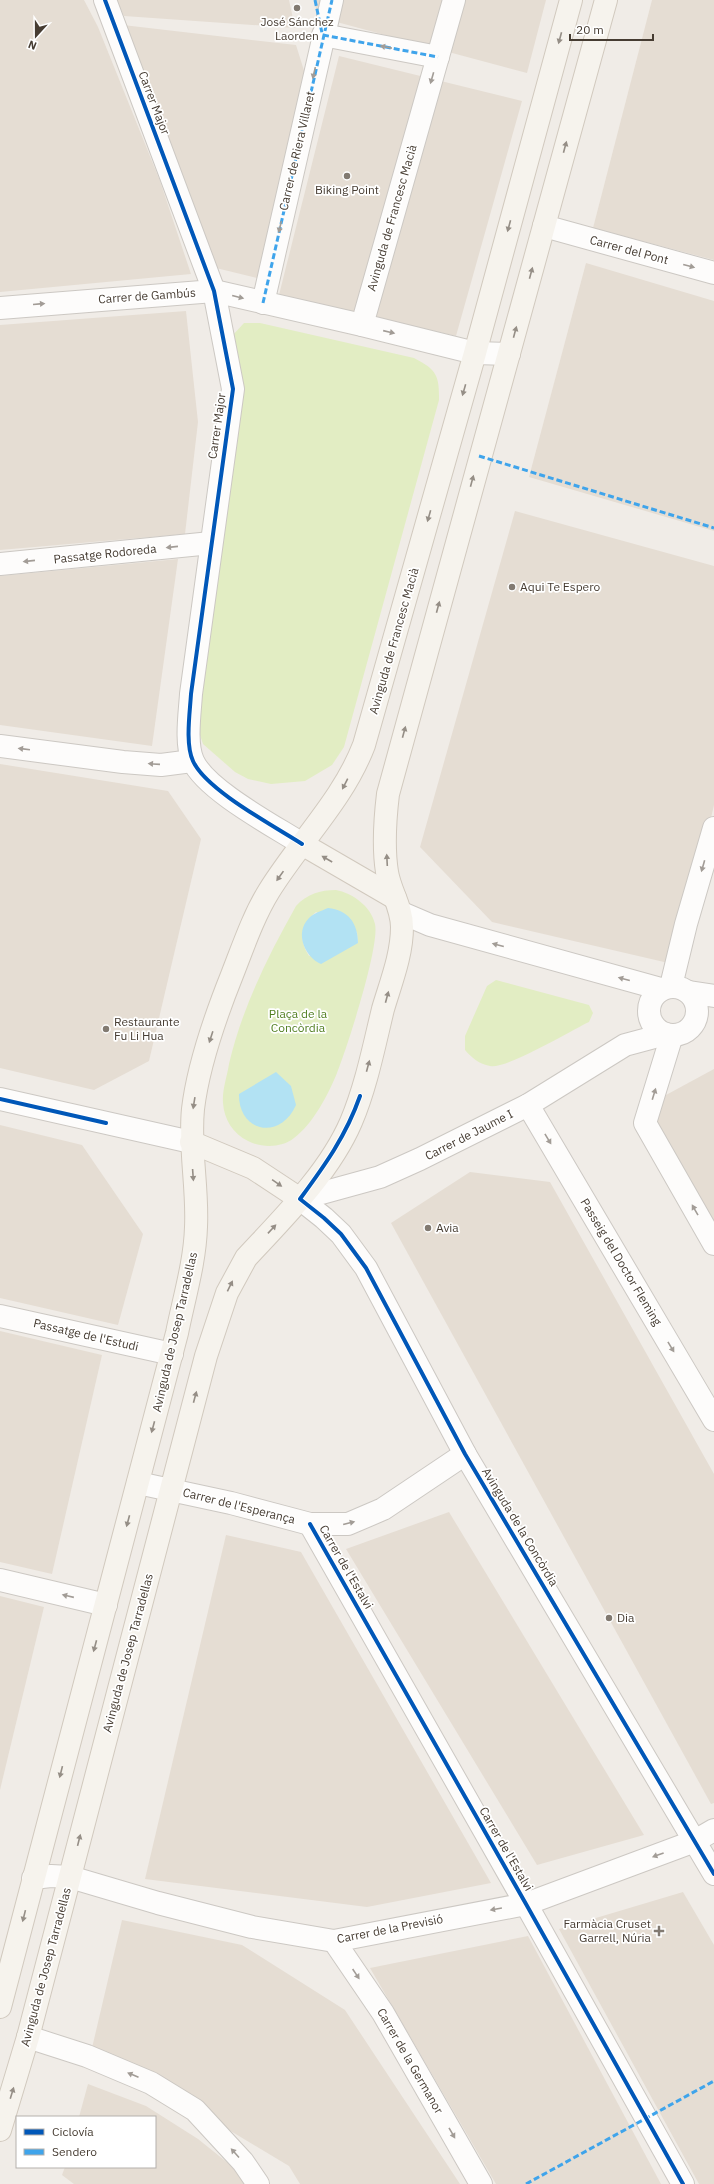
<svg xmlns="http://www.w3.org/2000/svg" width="714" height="2184" font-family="'IBM Plex Sans',sans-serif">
  <rect width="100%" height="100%" fill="#f0ece7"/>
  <!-- residential -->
  <g fill="#e5ddd3">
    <polygon points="0,0 84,0 98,27 160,181 191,274 0,292"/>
    <polygon points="116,0 289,0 295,28 124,16"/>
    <polygon points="314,0 546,0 527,73 318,17"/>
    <polygon points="652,0 714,0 714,260 593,228"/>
    <polygon points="123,25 296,45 312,96 265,280 216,268"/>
    <polygon points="339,56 522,101 456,336 279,295"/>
    <polygon points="586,263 714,301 714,531 529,477"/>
    <polygon points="186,311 198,422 185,534 0,550 0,325"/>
    <polygon points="515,511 714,566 714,805 677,965 492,922 420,847"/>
    <polygon points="178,559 152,746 0,725 0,576"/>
    <polygon points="0,764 168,791 201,839 149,1061 94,1090 0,1068"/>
    <polygon points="714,1069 714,1228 642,1108"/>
    <polygon points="0,1125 82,1145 143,1234 118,1325 0,1298"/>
    <polygon points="470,1172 550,1182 714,1474 714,1803 711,1804 391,1223"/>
    <polygon points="0,1331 102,1355 52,1574 0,1562"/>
    <polygon points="449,1512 644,1835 537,1865 346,1549"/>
    <polygon points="226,1535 301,1552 491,1883 367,1907 145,1879"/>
    <polygon points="0,1596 44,1607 0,1790"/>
    <polygon points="683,1892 714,1945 714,2184 699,2184 559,1929"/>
    <polygon points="122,1920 242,1945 345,2010 460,2184 300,2184 289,2166 92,2048"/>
    <polygon points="528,1936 661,2184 496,2184 370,1968"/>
    <polygon points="88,2084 146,2106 198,2139 254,2184 74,2184 62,2175 65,2167 155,2167 155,2117 79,2117"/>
  </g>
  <!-- green -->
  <g fill="#e2edc3" fill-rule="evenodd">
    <path d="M244 323H260L414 358C437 370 439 375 439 400L344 747 332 765 305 781 271 784 248 779 235 772 203 744 198 729 232 336Z"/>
    <path d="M336 890C352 893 371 906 375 924 380 946 347 1048 337 1073 328 1095 313 1124 294 1138 282 1148 261 1148 248 1141 233 1134 224 1119 223 1103 222 1090 227 1077 229 1064 242 1008 268 956 296 906 307 894 320 890 336 890ZM316 912 357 932 358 943 309 956C298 939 301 924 316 912Z"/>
    <path d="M496 980 589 1005 593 1013 589 1022C572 1030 505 1070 490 1066 479 1064 472 1058 465 1050V1036L487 986Z"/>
  </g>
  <!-- water -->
  <g fill="#b2e2f3">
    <path d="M328 908C348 910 358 923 358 943L321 964C305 957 294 933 309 918 314 913 321 911 328 908Z"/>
    <path d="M276 1072 291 1086 296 1105C280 1141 238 1132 239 1094Z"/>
  </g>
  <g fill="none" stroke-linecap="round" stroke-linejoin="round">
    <defs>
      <g id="minor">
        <path d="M105 0 214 291 233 389 191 694C190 712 185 744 193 761 206 790 274 826 302 844"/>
        <polyline points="454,0 362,325 475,353 509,354"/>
        <polyline points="323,35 438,57"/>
        <polyline points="544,226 714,273"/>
        <polyline points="263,303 332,0"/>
        <polyline points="0,308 214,291 362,325"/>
        <polyline points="0,564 211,543"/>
        <polyline points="0,746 123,762 161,765 192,761"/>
        <polyline points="402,913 430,925 661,989"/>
        <polyline points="671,986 686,924 714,828"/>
        <circle cx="673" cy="1011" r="24"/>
        <polyline points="689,992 714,996"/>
        <polyline points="672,1035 645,1123 714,1244"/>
        <polyline points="0,1099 191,1142"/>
        <polyline points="528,1105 714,1420"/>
        <polyline points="300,1199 380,1177 420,1159 528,1105 625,1045 666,1034"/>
        <polyline points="0,1316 172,1354"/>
        <polyline points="138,1483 231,1503 310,1524 348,1524 383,1509 465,1454"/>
        <polyline points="310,1524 526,1904 683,2184"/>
        <polyline points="0,1580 106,1605"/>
        <polyline points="33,1878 51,1876 70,1877 158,1903 252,1927 334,1941 526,1904 695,1841 714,1830"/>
        <polyline points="334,1941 383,2013 481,2184"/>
        <polyline points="28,2037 87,2056 151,2083 195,2110 243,2162 258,2184"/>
      </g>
      <polyline id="tertiary" points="300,1199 324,1218 341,1234 366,1268 465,1454 714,1874"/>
      <g id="secondary">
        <polyline points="302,844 395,898"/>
        <polyline points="191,1142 253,1168 300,1199"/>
        <path d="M0 2007 177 1333C184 1298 195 1262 196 1227 198 1187 189 1149 193 1109 198 1067 216 1015 232 975 243 947 253 917 269 891 300 841 343 800 364 745L475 353 571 0"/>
        <path d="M0 2130 28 2037 206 1356 227 1293 246 1258C283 1218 329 1173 351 1122 366 1087 374 1046 383 1009 391 982 402 955 402 927 402 907 390 891 387 872 383 847 385 819 388 794L606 0"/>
      </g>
    </defs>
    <!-- minor casing -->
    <use href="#minor" stroke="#ccc8c3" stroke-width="24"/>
    <!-- tertiary casing -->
    <use href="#tertiary" stroke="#ccc8c3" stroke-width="24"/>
    <!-- secondary casing -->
    <use href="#secondary" stroke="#d1c9be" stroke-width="24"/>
    <!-- minor -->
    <use href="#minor" stroke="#fdfcfb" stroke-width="22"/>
    <!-- tertiary -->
    <use href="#tertiary" stroke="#fdfcfb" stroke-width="22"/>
    <!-- secondary -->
    <use href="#secondary" stroke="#f6f3ed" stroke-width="22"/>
    <!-- quiet -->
    <g stroke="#3fa4eb" stroke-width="3" stroke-dasharray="6 3" stroke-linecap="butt">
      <polyline points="315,0 322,33"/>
      <polyline points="323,35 438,57"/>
      <polyline points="263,303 332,0"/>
      <polyline points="479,456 714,528"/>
      <polyline points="526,2184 714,2081"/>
    </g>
    <defs>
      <g id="cycleway">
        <path d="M105 0 214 291 233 389 191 694C190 712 185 744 193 761 206 790 274 826 302 844"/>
        <path d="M360 1096C346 1136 325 1165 300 1199L324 1218 341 1234 366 1268 465 1454 714 1874"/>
        <polyline points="0,1099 106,1123"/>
        <polyline points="310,1524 526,1904 683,2184"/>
      </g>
    </defs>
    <!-- cycleway casing -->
    <use href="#cycleway" stroke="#fff" stroke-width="6"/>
    <!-- cycleway -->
    <use href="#cycleway" stroke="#0057b8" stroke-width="4"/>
  </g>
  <!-- one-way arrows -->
  <defs><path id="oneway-solid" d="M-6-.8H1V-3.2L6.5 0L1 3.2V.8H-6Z"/></defs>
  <g fill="#958e86">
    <use href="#oneway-solid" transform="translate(560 38) rotate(105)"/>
    <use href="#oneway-solid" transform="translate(565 147) rotate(-75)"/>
    <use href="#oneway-solid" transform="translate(509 226) rotate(105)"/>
    <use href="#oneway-solid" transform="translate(531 273) rotate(-75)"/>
    <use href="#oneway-solid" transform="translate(515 332) rotate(-75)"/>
    <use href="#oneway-solid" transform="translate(464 390) rotate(106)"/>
    <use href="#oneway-solid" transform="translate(472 481) rotate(-75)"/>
    <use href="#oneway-solid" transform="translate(429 516) rotate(106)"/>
    <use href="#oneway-solid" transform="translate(438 607) rotate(-75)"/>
    <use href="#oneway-solid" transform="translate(404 732) rotate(-75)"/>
    <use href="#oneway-solid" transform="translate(345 784) rotate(117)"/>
    <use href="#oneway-solid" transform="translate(327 859) rotate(-150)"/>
    <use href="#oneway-solid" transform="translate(387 860) rotate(-93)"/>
    <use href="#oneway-solid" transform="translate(280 876) rotate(125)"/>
    <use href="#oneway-solid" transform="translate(387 997) rotate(-75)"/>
    <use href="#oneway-solid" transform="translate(211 1037) rotate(108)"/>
    <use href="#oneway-solid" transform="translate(368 1066) rotate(-75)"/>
    <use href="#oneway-solid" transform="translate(194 1103) rotate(99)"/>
    <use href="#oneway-solid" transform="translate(193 1175) rotate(86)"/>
    <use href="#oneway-solid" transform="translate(277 1183) rotate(35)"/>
    <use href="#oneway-solid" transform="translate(272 1229) rotate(-47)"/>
    <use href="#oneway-solid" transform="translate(230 1286) rotate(-64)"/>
    <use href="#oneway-solid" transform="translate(195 1397) rotate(-75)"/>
    <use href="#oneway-solid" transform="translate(153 1427) rotate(105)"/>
    <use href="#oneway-solid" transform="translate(128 1521) rotate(105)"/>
    <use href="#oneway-solid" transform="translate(95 1646) rotate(105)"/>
    <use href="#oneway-solid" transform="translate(61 1772) rotate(104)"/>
    <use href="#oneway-solid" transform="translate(79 1840) rotate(-76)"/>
    <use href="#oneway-solid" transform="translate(24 1916) rotate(104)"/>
    <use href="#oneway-solid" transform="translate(12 2093) rotate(-73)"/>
  </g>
  <g fill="#a29c96">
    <use href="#oneway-solid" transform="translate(386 47) rotate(-169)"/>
    <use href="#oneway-solid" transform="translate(314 73) rotate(103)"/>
    <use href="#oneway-solid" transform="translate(432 78) rotate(106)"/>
    <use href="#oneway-solid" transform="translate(280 227) rotate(103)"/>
    <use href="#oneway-solid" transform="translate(689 266) rotate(15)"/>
    <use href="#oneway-solid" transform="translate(238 297) rotate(14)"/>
    <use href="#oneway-solid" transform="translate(39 304) rotate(-5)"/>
    <use href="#oneway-solid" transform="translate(389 332) rotate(13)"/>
    <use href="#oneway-solid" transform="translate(172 547) rotate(174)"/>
    <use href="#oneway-solid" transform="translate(29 561) rotate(174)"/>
    <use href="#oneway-solid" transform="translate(24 749) rotate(-173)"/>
    <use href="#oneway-solid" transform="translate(154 764) rotate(-176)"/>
    <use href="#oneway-solid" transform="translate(703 866) rotate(106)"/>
    <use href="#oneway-solid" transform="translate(498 945) rotate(-165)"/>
    <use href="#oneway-solid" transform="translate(624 979) rotate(-165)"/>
    <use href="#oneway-solid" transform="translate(654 1094) rotate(-73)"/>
    <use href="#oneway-solid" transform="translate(548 1139) rotate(59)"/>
    <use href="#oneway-solid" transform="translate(695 1210) rotate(-120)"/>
    <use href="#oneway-solid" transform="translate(671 1347) rotate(59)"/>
    <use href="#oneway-solid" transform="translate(349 1523) rotate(-14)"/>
    <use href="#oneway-solid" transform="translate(68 1596) rotate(-167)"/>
    <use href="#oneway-solid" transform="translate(658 1855) rotate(160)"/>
    <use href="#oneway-solid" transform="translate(496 1909) rotate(170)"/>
    <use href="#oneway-solid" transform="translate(356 1974) rotate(56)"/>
    <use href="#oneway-solid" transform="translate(133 2075) rotate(-157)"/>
    <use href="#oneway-solid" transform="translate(452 2133) rotate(60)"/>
    <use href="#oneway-solid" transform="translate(235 2153) rotate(-132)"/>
  </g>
  <!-- markers -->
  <g fill="#827a71" stroke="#fff" stroke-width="1.5">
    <circle cx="297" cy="8" r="4"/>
    <circle cx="347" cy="176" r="4"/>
    <circle cx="512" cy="587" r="4"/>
    <circle cx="106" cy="1029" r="4"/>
    <circle cx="428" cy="1228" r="4"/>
    <circle cx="609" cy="1618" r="4"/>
    <path d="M657 1925h4v4h4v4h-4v4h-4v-4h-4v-4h4z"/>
  </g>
  <g text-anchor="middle" stroke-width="3.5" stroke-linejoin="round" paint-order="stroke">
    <!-- poi labels -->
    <g font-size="12" fill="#463c32" stroke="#fff" text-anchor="start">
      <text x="297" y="26" text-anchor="middle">José Sánchez<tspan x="297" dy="14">Laorden</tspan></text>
      <text x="347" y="194" text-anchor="middle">Biking Point</text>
      <text x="520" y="591">Aqui Te Espero</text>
      <text x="114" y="1026">Restaurante<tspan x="114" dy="14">Fu Li Hua</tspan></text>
      <text x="436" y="1232">Avia</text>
      <text x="617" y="1622">Dia</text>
      <text x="651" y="1928" text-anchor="end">Farmàcia Cruset<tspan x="651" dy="14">Garrell, Núria</tspan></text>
    </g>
    <!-- street labels -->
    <g font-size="12" fill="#463c32" stroke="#fff">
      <text transform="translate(154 103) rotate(69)" y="4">Carrer Major</text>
      <text transform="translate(297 151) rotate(-77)" y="4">Carrer de Riera Villaret</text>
      <text transform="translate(392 218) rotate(-74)" y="4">Avinguda de Francesc Macià</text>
      <text transform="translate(629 250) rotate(15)" y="4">Carrer del Pont</text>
      <text transform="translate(147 296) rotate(-4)" y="4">Carrer de Gambús</text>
      <text transform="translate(217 426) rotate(-82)" y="4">Carrer Major</text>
      <text transform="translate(105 554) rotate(-6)" y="4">Passatge Rodoreda</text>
      <text transform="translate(394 641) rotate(-74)" y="4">Avinguda de Francesc Macià</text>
      <text transform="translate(469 1135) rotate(-27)" y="4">Carrer de Jaume I</text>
      <text transform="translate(621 1262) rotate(59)" y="4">Passeig del Doctor Fleming</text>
      <text transform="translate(175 1332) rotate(-77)" y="4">Avinguda de Josep Tarradellas</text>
      <text transform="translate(86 1335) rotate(13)" y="4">Passatge de l'Estudi</text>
      <text transform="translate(239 1506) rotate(14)" y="4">Carrer de l'Esperança</text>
      <text transform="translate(520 1527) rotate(59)" y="4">Avinguda de la Concòrdia</text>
      <text transform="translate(346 1567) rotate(60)" y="4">Carrer de l'Estalvi</text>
      <text transform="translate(128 1653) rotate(-75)" y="4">Avinguda de Josep Tarradellas</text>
      <text transform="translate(506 1849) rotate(60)" y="4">Carrer de l'Estalvi</text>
      <text transform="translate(390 1929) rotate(-11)" y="4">Carrer de la Previsió</text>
      <text transform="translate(46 1967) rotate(-75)" y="4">Avinguda de Josep Tarradellas</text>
      <text transform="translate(410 2061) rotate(60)" y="4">Carrer de la Germanor</text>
    </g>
    <!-- park labels -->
    <g font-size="12" fill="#507e20" stroke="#fff">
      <text x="298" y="1018">Plaça de la<tspan x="298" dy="14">Concòrdia</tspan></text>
    </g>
  </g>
  <!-- legend -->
  <rect x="16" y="2116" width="140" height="52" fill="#ffffff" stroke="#b5b1ad"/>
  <rect x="24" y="2129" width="20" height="6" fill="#0057b8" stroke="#b5b1ad"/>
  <text x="52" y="2136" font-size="12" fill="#463c32">Ciclovía</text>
  <rect x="24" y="2149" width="20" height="6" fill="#3fa4eb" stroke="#b5b1ad"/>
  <text x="52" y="2156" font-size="12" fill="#463c32">Sendero</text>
  <!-- north arrow -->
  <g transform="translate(36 36) rotate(201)" stroke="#ffffff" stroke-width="3" paint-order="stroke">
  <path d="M0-3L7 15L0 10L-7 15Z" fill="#463c32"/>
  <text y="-6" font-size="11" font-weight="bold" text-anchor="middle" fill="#463c32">N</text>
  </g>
  <!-- scale -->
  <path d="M570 34v6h83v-6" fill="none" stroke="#463c32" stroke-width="2"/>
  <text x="576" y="34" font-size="12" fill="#463c32" stroke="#ffffff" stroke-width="3" paint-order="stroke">20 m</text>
</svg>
